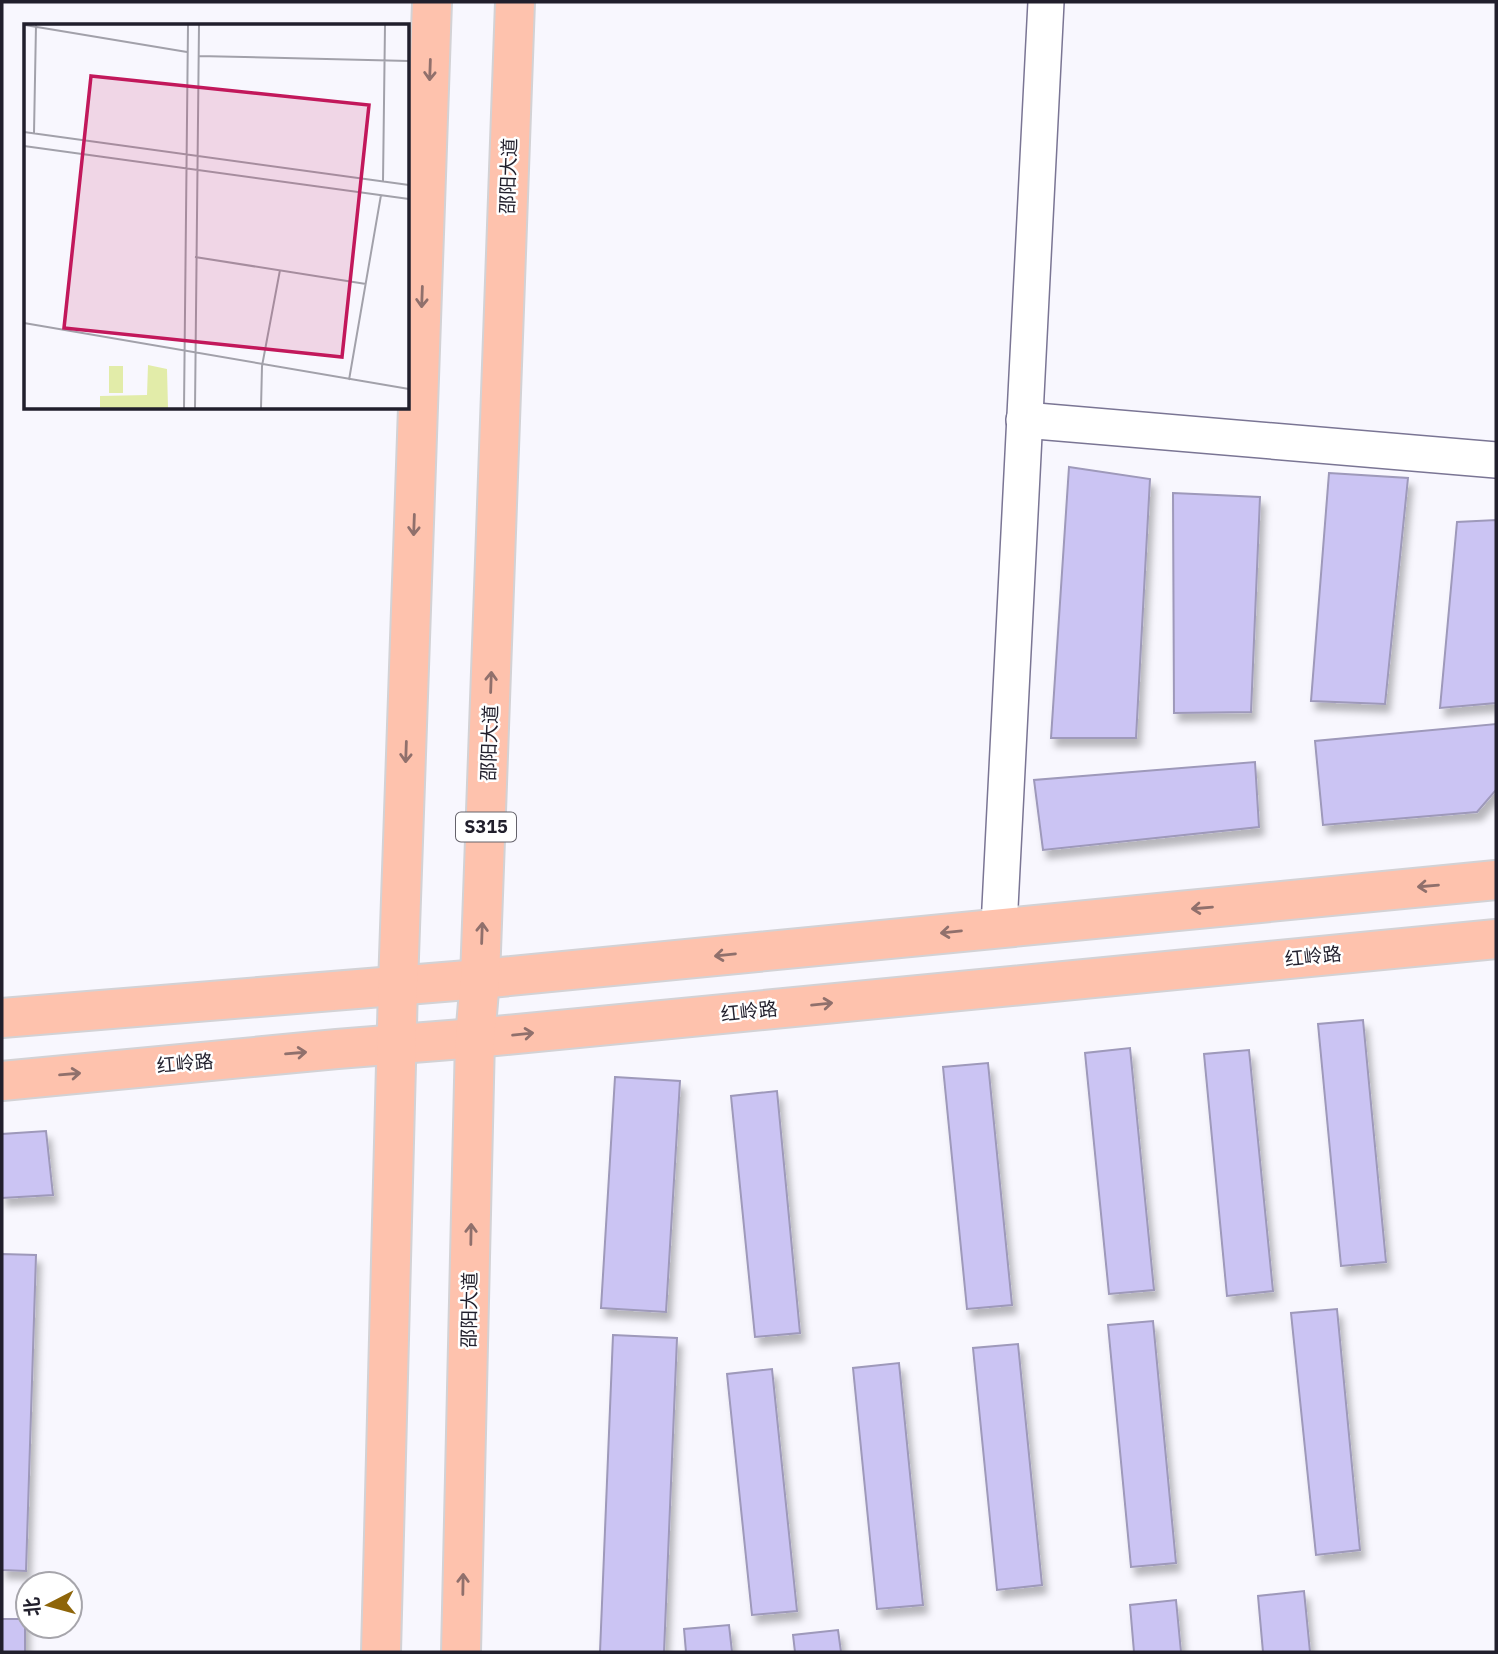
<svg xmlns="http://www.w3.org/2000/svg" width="1498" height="1654" font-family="'IBM Plex Sans','Noto Sans SC',sans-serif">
  <defs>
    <filter id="shadow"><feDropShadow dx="4.5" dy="8" stdDeviation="3.5" flood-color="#0004"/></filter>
  </defs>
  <rect width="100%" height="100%" fill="#f8f7fe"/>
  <!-- building -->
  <g fill="#cbc4f3" stroke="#9e99ba" stroke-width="2" filter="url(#shadow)">
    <polygon points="1069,467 1150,479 1136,738 1051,738"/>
    <polygon points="1329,473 1408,478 1385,704 1311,701"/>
    <polygon points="1173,493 1260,497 1251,712 1174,713"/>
    <polygon points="1496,520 1496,703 1440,708 1457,522"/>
    <polygon points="1496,724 1496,790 1477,812 1323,825 1315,741"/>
    <polygon points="1255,762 1259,827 1043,850 1034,780"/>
    <polygon points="1363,1020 1386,1262 1341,1266 1318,1024"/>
    <polygon points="1130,1048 1154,1290 1109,1294 1085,1053"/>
    <polygon points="1249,1050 1273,1291 1227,1296 1204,1054"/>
    <polygon points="988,1063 1012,1305 967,1309 943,1067"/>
    <polygon points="615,1077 680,1081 666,1312 601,1308"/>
    <polygon points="777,1091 800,1333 755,1337 731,1096"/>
    <polygon points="46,1131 53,1195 2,1198 2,1134"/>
    <polygon points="2,1254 36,1255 26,1571 2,1570"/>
    <polygon points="1337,1309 1360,1550 1316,1555 1291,1313"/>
    <polygon points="1153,1321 1176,1563 1131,1567 1108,1325"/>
    <polygon points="613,1335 677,1338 664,1652 600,1652"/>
    <polygon points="1018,1344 1042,1585 997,1590 973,1348"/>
    <polygon points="899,1363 923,1605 877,1609 853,1368"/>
    <polygon points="772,1369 797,1611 752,1615 727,1374"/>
    <polygon points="1304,1591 1310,1652 1263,1652 1258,1596"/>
    <polygon points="1176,1600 1181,1652 1134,1652 1130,1605"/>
    <rect x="2" y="1619" width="23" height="33"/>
    <polygon points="729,1625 732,1652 686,1652 684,1629"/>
    <polygon points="838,1630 841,1652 795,1652 793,1635"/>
  </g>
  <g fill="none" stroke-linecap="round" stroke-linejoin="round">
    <defs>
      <g id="minor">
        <polyline points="1024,420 1496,460"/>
        <polyline points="999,927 1046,2"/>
      </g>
      <g id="major">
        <polyline points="2,1018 480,979 1496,880"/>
        <polyline points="2,1081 337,1049 475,1038 1496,939"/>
        <polyline points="381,1652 398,986 432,2"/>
        <polyline points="461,1652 475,1038 480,979 515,2"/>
      </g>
    </defs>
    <!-- minor casing -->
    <use href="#minor" stroke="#7a7594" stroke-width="38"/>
    <!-- major casing -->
    <use href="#major" stroke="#d3d2d5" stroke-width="42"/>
    <!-- minor -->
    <use href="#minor" stroke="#fff" stroke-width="35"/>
    <!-- major -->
    <use href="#major" stroke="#fec2ad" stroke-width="38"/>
  </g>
  <!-- one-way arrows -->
  <defs><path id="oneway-shaft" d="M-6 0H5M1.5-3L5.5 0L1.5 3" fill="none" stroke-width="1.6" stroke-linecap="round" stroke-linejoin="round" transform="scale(1.75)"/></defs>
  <g stroke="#90706c">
    <use href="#oneway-shaft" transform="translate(430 70) rotate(92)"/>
    <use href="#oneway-shaft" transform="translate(422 297) rotate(92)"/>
    <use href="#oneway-shaft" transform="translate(414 525) rotate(92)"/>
    <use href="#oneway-shaft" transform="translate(491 682) rotate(-88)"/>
    <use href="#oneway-shaft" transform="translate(406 752) rotate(92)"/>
    <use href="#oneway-shaft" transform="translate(1428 886) rotate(175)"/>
    <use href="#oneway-shaft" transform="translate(1202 908) rotate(175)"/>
    <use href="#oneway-shaft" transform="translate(951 932) rotate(174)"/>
    <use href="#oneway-shaft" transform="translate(482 933) rotate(-88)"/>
    <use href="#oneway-shaft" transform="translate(725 955) rotate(174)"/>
    <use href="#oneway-shaft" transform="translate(822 1004) rotate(-6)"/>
    <use href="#oneway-shaft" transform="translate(523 1034) rotate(-6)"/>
    <use href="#oneway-shaft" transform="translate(296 1053) rotate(-5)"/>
    <use href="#oneway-shaft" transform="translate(70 1074) rotate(-5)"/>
    <use href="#oneway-shaft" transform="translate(471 1234) rotate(-89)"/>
    <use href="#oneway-shaft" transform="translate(463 1584) rotate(-89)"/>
  </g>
  <g text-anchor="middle" stroke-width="5" stroke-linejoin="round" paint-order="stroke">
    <!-- shield labels -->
    <rect fill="#fff" stroke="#64626b" stroke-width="2" x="456" y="812.5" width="60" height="29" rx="5"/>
    <g font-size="18" font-weight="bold" fill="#211f2c">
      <text x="486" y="833">S315</text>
    </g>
    <!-- street labels -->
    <g font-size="19" fill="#211f2c" stroke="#fff">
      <text transform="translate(508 176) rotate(-88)" y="7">邵阳大道</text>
      <text transform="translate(489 743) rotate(-88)" y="7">邵阳大道</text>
      <text transform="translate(1313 956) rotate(-6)" y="7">红岭路</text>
      <text transform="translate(749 1011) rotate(-6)" y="7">红岭路</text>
      <text transform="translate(185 1063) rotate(-5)" y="7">红岭路</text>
      <text transform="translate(469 1310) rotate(-89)" y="7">邵阳大道</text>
    </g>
  </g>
  <!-- overview -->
  <g transform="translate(24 24)">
    <rect width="385" height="385" fill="#f8f7fe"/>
    <path d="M124 341 143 345 144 384H76V372L123 371ZM85 342H99V369H85Z" fill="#e2eca9"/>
    <path fill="none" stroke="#a2a1aa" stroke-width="2" d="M1 1 163 28M174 32 385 37M0 108 385 161M10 109 12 1M0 122 385 175M359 157 361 1M171 233 342 260M0 299 385 365M325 356 357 171M160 384 164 1M171 384 175 1M237 384 238 342 256 246"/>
    <path fill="#c2185b" fill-opacity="0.15" stroke="#c2185b" stroke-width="3.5" d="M67 52 345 81 318 333 40 304Z"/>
    <rect width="385" height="385" fill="none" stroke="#211f2c" stroke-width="3.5"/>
  </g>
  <!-- border -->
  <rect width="1498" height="1654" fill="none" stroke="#211f2c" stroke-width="7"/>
  <!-- north arrow -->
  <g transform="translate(49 1605) rotate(264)"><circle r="33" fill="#ffffff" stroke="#a6a5ab" stroke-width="2"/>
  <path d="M0-5L12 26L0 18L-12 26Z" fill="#8e6509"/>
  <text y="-10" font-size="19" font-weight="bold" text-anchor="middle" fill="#211f2c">北</text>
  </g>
</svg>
